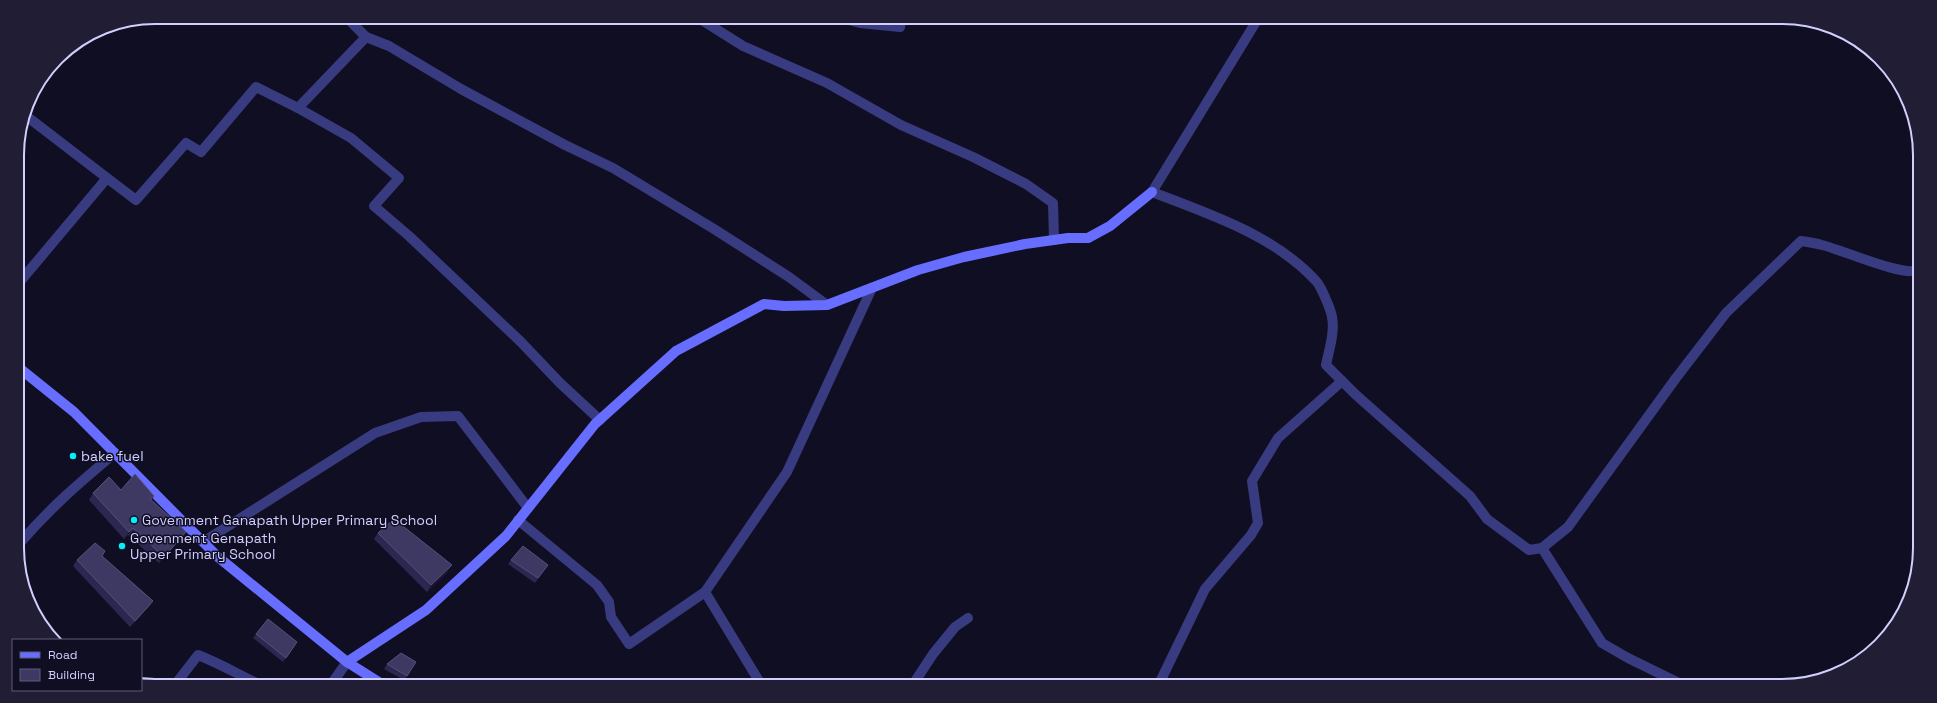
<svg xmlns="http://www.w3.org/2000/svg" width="1937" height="703" font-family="'Space Grotesk',sans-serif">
  <rect width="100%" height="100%" fill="#100e22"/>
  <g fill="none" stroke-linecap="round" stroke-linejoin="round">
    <!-- street -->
    <g stroke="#393b81" stroke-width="10">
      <polyline points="697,17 743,46 827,83 901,125 973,157 1026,184 1053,203 1054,240"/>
      <polyline points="838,17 860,23 900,27 902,17"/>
      <path d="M1259 17 1152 192C1209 214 1274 235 1316 281 1321 286 1331 310 1332 317 1335 332 1329 350 1326 365L1355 394 1470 496 1487 519 1529 550 1542 548 1568 527 1676 378 1726 313 1801 241C1808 242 1815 243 1822 245 1843 250 1902 277 1919 270"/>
      <polyline points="366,37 389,46 461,89 565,145 613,168 714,229 789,277 827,305"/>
      <polyline points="298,108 366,37 346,17"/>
      <polyline points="25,115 107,178"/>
      <polyline points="18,284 107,178 136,200 186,143 201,152 256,87 298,108 351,138 399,178 374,206 409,236 521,342 560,383 600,420"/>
      <polyline points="518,520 597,585 609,602 611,617 629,644 705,592 787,472 872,288"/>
      <polyline points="203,542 375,433 421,417 458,416 528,508"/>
      <path d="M19 544C50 508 79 483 115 453"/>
      <polyline points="1542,548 1602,643 1628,658 1685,686"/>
      <polyline points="705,592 762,686"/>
      <path d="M174 686 198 655C221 664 241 676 263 686"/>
      <polyline points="330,686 347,662"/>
      <polyline points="912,686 933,654 955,627 968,618"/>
      <polyline points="1158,686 1205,589 1251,535 1258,523 1252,481 1278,438 1342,381"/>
    </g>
    <!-- secondary -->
    <g stroke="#676dfe" stroke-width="10">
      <polyline points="18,367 74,412 218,557 347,662 385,686"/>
      <polyline points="347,662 426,610 506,536 595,424 676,351 764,304 784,306 827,305 918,270 964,257 1025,244 1068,238 1088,238 1110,226 1152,192"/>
    </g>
  </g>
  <!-- wall -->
  <g fill="#2c2750">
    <polygon points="121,490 154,496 152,500 186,532 181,538 159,563 128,535 124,539 89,500 93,493"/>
    <polygon points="378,533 448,572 427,592 374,539"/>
    <polygon points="102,556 153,601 149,607 130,627 73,566 77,560"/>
    <polygon points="511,560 548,565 535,583 508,564"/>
    <polygon points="1913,574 1913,592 1907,604 1906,603 1910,578"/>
    <polygon points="256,634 297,642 283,662 253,638"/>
    <polygon points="387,664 407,676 404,680 384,669"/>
  </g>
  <!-- shaded-wall -->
  <g fill="#1a1536">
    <polygon points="133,528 128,535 124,539 129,532"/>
    <polygon points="452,565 448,572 427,592 431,585"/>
    <polygon points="153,601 149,607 130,627 135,621"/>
  </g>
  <!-- building -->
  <g fill="#3e3963" stroke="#55507b">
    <polygon points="135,474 154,496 150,499 186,532 164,557 133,528 129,532 93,493 109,477 121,490"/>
    <polygon points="394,519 452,565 431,585 378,533"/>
    <polygon points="95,543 105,551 102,556 153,601 135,621 77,560"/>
    <polygon points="523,546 548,565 538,578 511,560"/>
    <polygon points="1913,574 1916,575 1913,592 1909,599"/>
    <polygon points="268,619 297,642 286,658 256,634"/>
    <polygon points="401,653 416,662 407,676 387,664"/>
  </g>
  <!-- markers -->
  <g fill="#02f0f8" stroke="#100e22" stroke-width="1.5">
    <circle cx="73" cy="456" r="4"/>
    <circle cx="134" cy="520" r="4"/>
    <circle cx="122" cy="546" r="4"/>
  </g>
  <g text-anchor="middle" stroke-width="3" stroke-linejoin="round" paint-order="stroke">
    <!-- poi labels -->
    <g font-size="14" fill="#d2cfff" stroke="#100e22" text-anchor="start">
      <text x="81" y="461">bake fuel</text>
      <text x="142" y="525">Govenment Ganapath Upper Primary School</text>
      <text x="130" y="543">Govenment Genapath<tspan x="130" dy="16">Upper Primary School</tspan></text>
    </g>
  </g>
  <!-- crop -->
  <path d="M0 0H1937V703H0ZM155 24H1782A131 131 0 0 1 1913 155V548A131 131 0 0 1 1782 679H155A131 131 0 0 1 24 548V155A131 131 0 0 1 155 24Z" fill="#201d34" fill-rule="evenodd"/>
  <path fill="none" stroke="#d2cfff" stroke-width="2" d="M155 24H1782A131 131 0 0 1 1913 155V548A131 131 0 0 1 1782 679H155A131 131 0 0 1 24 548V155A131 131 0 0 1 155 24Z"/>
  <!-- legend -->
  <rect x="12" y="639" width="130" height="52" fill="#100e22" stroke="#5e5b7a"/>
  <rect x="20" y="652" width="20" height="6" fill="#676dfe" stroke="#5e5b7a"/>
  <text x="48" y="659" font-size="12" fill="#d2cfff">Road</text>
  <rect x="20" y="669" width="20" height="12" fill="#3e3963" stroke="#5e5b7a"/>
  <text x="48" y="679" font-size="12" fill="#d2cfff">Building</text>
</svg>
